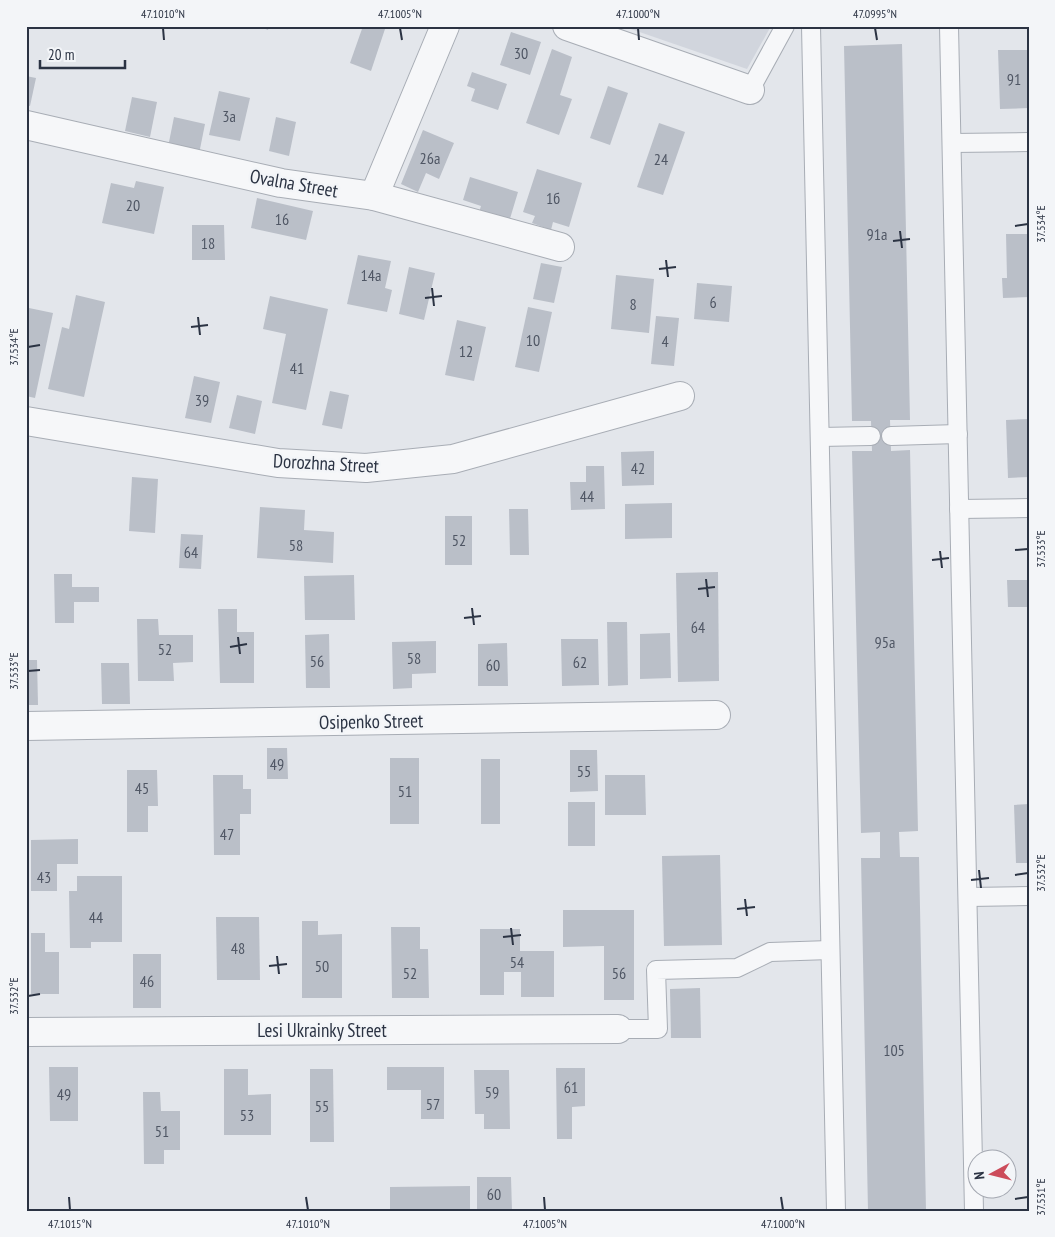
<svg xmlns="http://www.w3.org/2000/svg" width="1055" height="1237" font-family="'PT Sans Narrow',sans-serif">
  <rect width="100%" height="100%" fill="#e3e6eb"/>
  <!-- built -->
  <polygon fill="#d1d5dd" points="622,26 771,26 747,69"/>
  <!-- building -->
  <g fill="#babfc8">
    <polygon points="258,26 269,26 268,30"/>
    <polygon points="363,26 386,26 371,71 350,63"/>
    <polygon points="645,26 753,26 753,28 645,29"/>
    <polygon points="511,32 541,42 530,75 500,65"/>
    <polygon points="902,44 910,420 890,420 891,451 910,450 918,831 899,832 900,857 919,857 926,1211 868,1211 861,858 880,858 880,832 861,833 852,451 872,451 871,421 852,421 844,46"/>
    <polygon points="552,49 572,57 560,95 572,99 559,135 526,123"/>
    <polygon points="998,50 1029,50 1029,108 1000,109"/>
    <polygon points="472,72 507,84 498,110 471,101 475,89 467,86"/>
    <polygon points="26,76 36,78 30,106 26,105"/>
    <polygon points="608,86 628,93 610,145 590,138"/>
    <polygon points="219,91 250,98 240,141 209,135"/>
    <polygon points="132,97 157,102 150,137 125,131"/>
    <polygon points="174,117 205,124 199,154 168,147"/>
    <polygon points="276,117 296,122 289,156 269,151"/>
    <polygon points="659,123 685,132 663,195 637,187"/>
    <polygon points="423,130 454,143 439,179 426,173 418,192 401,184"/>
    <polygon points="537,169 582,183 569,227 553,222 551,230 532,223 535,216 523,212"/>
    <polygon points="470,177 518,192 506,232 476,222 481,206 463,200"/>
    <polygon points="136,181 164,187 154,234 102,223 111,183 134,188"/>
    <polygon points="257,198 313,211 306,240 251,228"/>
    <polygon points="192,225 224,225 225,260 192,260"/>
    <polygon points="1006,234 1029,234 1029,297 1003,298 1002,278 1007,278"/>
    <polygon points="358,255 391,261 385,288 392,290 387,312 347,304"/>
    <polygon points="541,263 562,267 554,303 533,299"/>
    <polygon points="409,267 435,273 424,320 399,314"/>
    <polygon points="616,275 654,279 649,333 611,329"/>
    <polygon points="697,283 732,286 729,322 694,319"/>
    <polygon points="76,295 105,302 84,397 48,389 62,327 69,329"/>
    <polygon points="270,296 328,309 306,410 272,403 286,334 263,329"/>
    <polygon points="528,307 552,312 539,372 515,367"/>
    <polygon points="29,308 53,313 35,398 26,396 26,323"/>
    <polygon points="656,316 679,318 674,366 651,364"/>
    <polygon points="457,320 486,327 474,381 445,375"/>
    <polygon points="194,376 220,382 211,423 185,418"/>
    <polygon points="330,391 349,395 342,429 322,425"/>
    <polygon points="237,395 262,401 255,434 229,428"/>
    <polygon points="1029,419 1029,477 1008,478 1006,420"/>
    <polygon points="654,451 654,485 622,486 621,452"/>
    <polygon points="586,466 604,466 605,509 571,510 570,482 586,482"/>
    <polygon points="26,473 29,473 28,501 26,501"/>
    <polygon points="132,477 158,479 155,533 129,531"/>
    <polygon points="672,503 672,538 625,539 625,504"/>
    <polygon points="260,507 305,510 304,530 334,532 333,563 257,558"/>
    <polygon points="509,509 528,509 529,555 510,555"/>
    <rect x="445" y="516" width="27" height="49"/>
    <polygon points="181,534 203,535 201,569 179,568"/>
    <polygon points="718,572 719,681 678,682 676,573"/>
    <polygon points="54,574 72,574 72,587 99,587 99,602 74,602 74,623 55,623"/>
    <polygon points="354,575 355,620 305,620 304,576"/>
    <polygon points="1007,580 1029,580 1029,607 1008,607"/>
    <polygon points="218,609 237,609 237,632 254,632 254,683 220,683"/>
    <polygon points="137,619 158,619 159,635 193,635 193,662 173,663 174,681 138,681"/>
    <polygon points="607,622 627,622 628,685 608,686"/>
    <polygon points="670,633 671,678 640,679 640,634"/>
    <polygon points="329,634 330,688 306,688 305,635"/>
    <polygon points="561,639 598,639 599,685 562,686"/>
    <polygon points="436,641 436,673 412,674 412,688 393,689 392,642"/>
    <polygon points="507,643 508,686 478,686 478,644"/>
    <polygon points="26,660 37,660 38,705 26,705"/>
    <polygon points="101,663 129,663 130,704 102,704"/>
    <polygon points="267,748 287,748 288,779 267,779"/>
    <polygon points="570,750 597,750 598,791 570,792"/>
    <rect x="390" y="758" width="29" height="66"/>
    <rect x="481" y="759" width="19" height="65"/>
    <polygon points="127,770 157,770 158,806 148,806 148,832 127,832"/>
    <polygon points="213,775 243,775 243,789 251,789 251,814 240,814 240,855 214,855"/>
    <polygon points="605,775 645,775 646,815 605,815"/>
    <rect x="568" y="802" width="27" height="44"/>
    <polygon points="1029,804 1029,863 1016,863 1014,805"/>
    <polygon points="78,839 78,864 57,864 57,891 31,891 31,840"/>
    <polygon points="720,855 722,945 664,946 662,856"/>
    <polygon points="77,876 122,876 122,942 91,942 91,948 70,948 69,891 77,891"/>
    <polygon points="563,910 634,910 634,1000 604,1000 604,946 563,947"/>
    <polygon points="216,917 259,917 260,980 217,980"/>
    <polygon points="302,921 318,921 318,935 342,934 342,998 302,998"/>
    <polygon points="391,927 420,927 420,949 428,949 429,998 392,998"/>
    <polygon points="480,929 520,929 520,951 554,951 554,997 521,997 521,972 504,972 504,995 480,995"/>
    <polygon points="31,933 45,933 45,952 59,952 59,994 31,994"/>
    <rect x="133" y="954" width="28" height="54"/>
    <polygon points="700,988 701,1038 671,1038 670,989"/>
    <polygon points="49,1067 78,1067 78,1121 50,1121"/>
    <polygon points="387,1067 444,1067 444,1119 421,1119 421,1090 387,1090"/>
    <polygon points="556,1068 585,1068 585,1106 572,1107 572,1139 557,1139"/>
    <polygon points="224,1069 248,1069 248,1095 271,1094 271,1135 224,1135"/>
    <polygon points="310,1069 333,1069 334,1142 310,1142"/>
    <polygon points="474,1070 509,1070 510,1129 484,1129 484,1114 475,1114"/>
    <polygon points="143,1092 160,1092 161,1111 180,1111 180,1150 164,1150 164,1164 144,1164"/>
    <polygon points="477,1177 511,1177 512,1211 477,1211"/>
    <polygon points="470,1186 470,1211 390,1211 390,1187"/>
  </g>
  <g fill="none" stroke-linecap="round" stroke-linejoin="round">
    <defs>
      <g id="service">
        <polyline points="811,26 836,1211"/>
        <polyline points="949,26 974,1211"/>
        <polyline points="750,90 785,26"/>
        <polyline points="952,143 1029,142"/>
        <polyline points="891,436 958,434"/>
        <polyline points="820,437 871,436"/>
        <polyline points="959,509 1029,508"/>
        <polyline points="968,897 1029,896"/>
        <polyline points="618,1029 658,1029 656,970 737,968 770,952 830,950"/>
      </g>
      <g id="minor">
        <polyline points="567,26 750,90"/>
        <polyline points="26,125 281,183 374,196 560,247"/>
        <polyline points="374,196 445,26"/>
        <polyline points="26,421 278,463 366,468 453,459 680,396"/>
        <polyline points="26,726 716,715"/>
        <polyline points="26,1032 618,1029"/>
      </g>
    </defs>
    <!-- service casing -->
    <use href="#service" stroke="#a8adb5" stroke-width="20"/>
    <!-- minor casing -->
    <use href="#minor" stroke="#a8adb5" stroke-width="30"/>
    <!-- service -->
    <use href="#service" stroke="#f6f7f9" stroke-width="18"/>
    <!-- minor -->
    <use href="#minor" stroke="#f6f7f9" stroke-width="28"/>
  </g>
  <!-- ticks -->
  <path fill="none" stroke="#2b3343" stroke-width="2" d="M163 28 164 40M400 28 402 40M638 28 639 40M875 28 877 40M1015 226 1028 224M900 231 902 248M893 241 910 239M666 260 668 277M659 269 676 267M432 288 434 306M425 298 442 296M198 317 200 335M191 327 208 325M28 347 40 345M1015 550 1028 549M940 551 942 568M932 560 949 558M706 579 708 597M698 589 715 587M472 608 474 625M464 618 481 616M238 637 240 654M230 647 247 644M28 671 40 670M979 870 981 888M1015 875 1028 873M971 880 989 878M745 899 747 916M737 909 755 907M511 928 513 945M503 937 521 935M277 956 279 974M269 966 287 964M28 996 40 994M69 1197 70 1210M306 1197 308 1210M544 1197 545 1210M781 1197 783 1210M1015 1199 1028 1197"/>
  <g text-anchor="middle" stroke-width="5" stroke-linejoin="round" paint-order="stroke">
    <!-- number labels -->
    <g font-size="16" fill="#4f5664">
      <text x="521" y="59">30</text>
      <text x="1014" y="85">91</text>
      <text x="229" y="122">3а</text>
      <text x="430" y="164">26а</text>
      <text x="661" y="165">24</text>
      <text x="553" y="204">1б</text>
      <text x="133" y="211">20</text>
      <text x="282" y="225">16</text>
      <text x="877" y="240">91а</text>
      <text x="208" y="249">18</text>
      <text x="371" y="281">14а</text>
      <text x="713" y="308">6</text>
      <text x="633" y="310">8</text>
      <text x="533" y="346">10</text>
      <text x="665" y="347">4</text>
      <text x="466" y="357">12</text>
      <text x="297" y="374">41</text>
      <text x="202" y="406">39</text>
      <text x="638" y="474">42</text>
      <text x="587" y="502">44</text>
      <text x="459" y="546">52</text>
      <text x="296" y="551">58</text>
      <text x="191" y="558">64</text>
      <text x="698" y="633">64</text>
      <text x="885" y="648">95а</text>
      <text x="165" y="655">52</text>
      <text x="414" y="664">58</text>
      <text x="317" y="667">56</text>
      <text x="580" y="668">62</text>
      <text x="493" y="671">60</text>
      <text x="277" y="770">49</text>
      <text x="584" y="777">55</text>
      <text x="142" y="794">45</text>
      <text x="405" y="797">51</text>
      <text x="227" y="840">47</text>
      <text x="44" y="883">43</text>
      <text x="96" y="923">44</text>
      <text x="238" y="954">48</text>
      <text x="517" y="968">54</text>
      <text x="322" y="972">50</text>
      <text x="410" y="979">52</text>
      <text x="619" y="979">56</text>
      <text x="147" y="987">46</text>
      <text x="894" y="1056">105</text>
      <text x="571" y="1093">61</text>
      <text x="492" y="1098">59</text>
      <text x="64" y="1100">49</text>
      <text x="433" y="1110">57</text>
      <text x="322" y="1112">55</text>
      <text x="247" y="1121">53</text>
      <text x="162" y="1137">51</text>
      <text x="494" y="1200">60</text>
    </g>
    <!-- street labels -->
    <g font-size="19" fill="#2b3343" stroke="#f3f5f8">
      <text transform="translate(294 183) rotate(10)" y="7">Ovalna Street</text>
      <text transform="translate(326 463) rotate(3)" y="7">Dorozhna Street</text>
      <text transform="translate(371 721) rotate(-1)" y="7">Osipenko Street</text>
      <text x="322" y="1037">Lesi Ukrainky Street</text>
    </g>
  </g>
  <!-- border -->
  <rect width="1055" height="1237" fill="none" stroke="#f3f5f8" stroke-width="55"/>
  <!-- north arrow -->
  <g transform="translate(992 1174) rotate(263)"><circle r="24" fill="#f3f5f8" stroke="#a3a7b0"/>
  <path d="M0-4L9 19L0 12L-9 19Z" fill="#cc4c5b"/>
  <text y="-8" font-size="14" font-weight="bold" text-anchor="middle" fill="#2b3343">N</text>
  </g>
  <!-- scale -->
  <path d="M40 60v8h85v-8" fill="none" stroke="#2b3343" stroke-width="2.5"/>
  <text x="48" y="60" font-size="15" fill="#2b3343" stroke="#f3f5f8" stroke-width="4" paint-order="stroke">20 m</text>
  <rect x="28" y="28" width="1000" height="1182" fill="none" stroke="#2b3343" stroke-width="2"/>
  <g font-size="12" text-anchor="middle" fill="#2b3343">
    <text x="163" y="18">47.1010°N</text>
    <text x="400" y="18">47.1005°N</text>
    <text x="638" y="18">47.1000°N</text>
    <text x="875" y="18">47.0995°N</text>
    <text transform="translate(1041 224) rotate(-90)" y="4">37.534°E</text>
    <text transform="translate(14 347) rotate(-90)" y="4">37.534°E</text>
    <text transform="translate(1041 549) rotate(-90)" y="4">37.533°E</text>
    <text transform="translate(14 671) rotate(-90)" y="4">37.533°E</text>
    <text transform="translate(1041 873) rotate(-90)" y="4">37.532°E</text>
    <text transform="translate(14 996) rotate(-90)" y="4">37.532°E</text>
    <text transform="translate(1041 1197) rotate(-90)" y="4">37.531°E</text>
    <text x="70" y="1228">47.1015°N</text>
    <text x="308" y="1228">47.1010°N</text>
    <text x="545" y="1228">47.1005°N</text>
    <text x="783" y="1228">47.1000°N</text>
  </g>
</svg>
